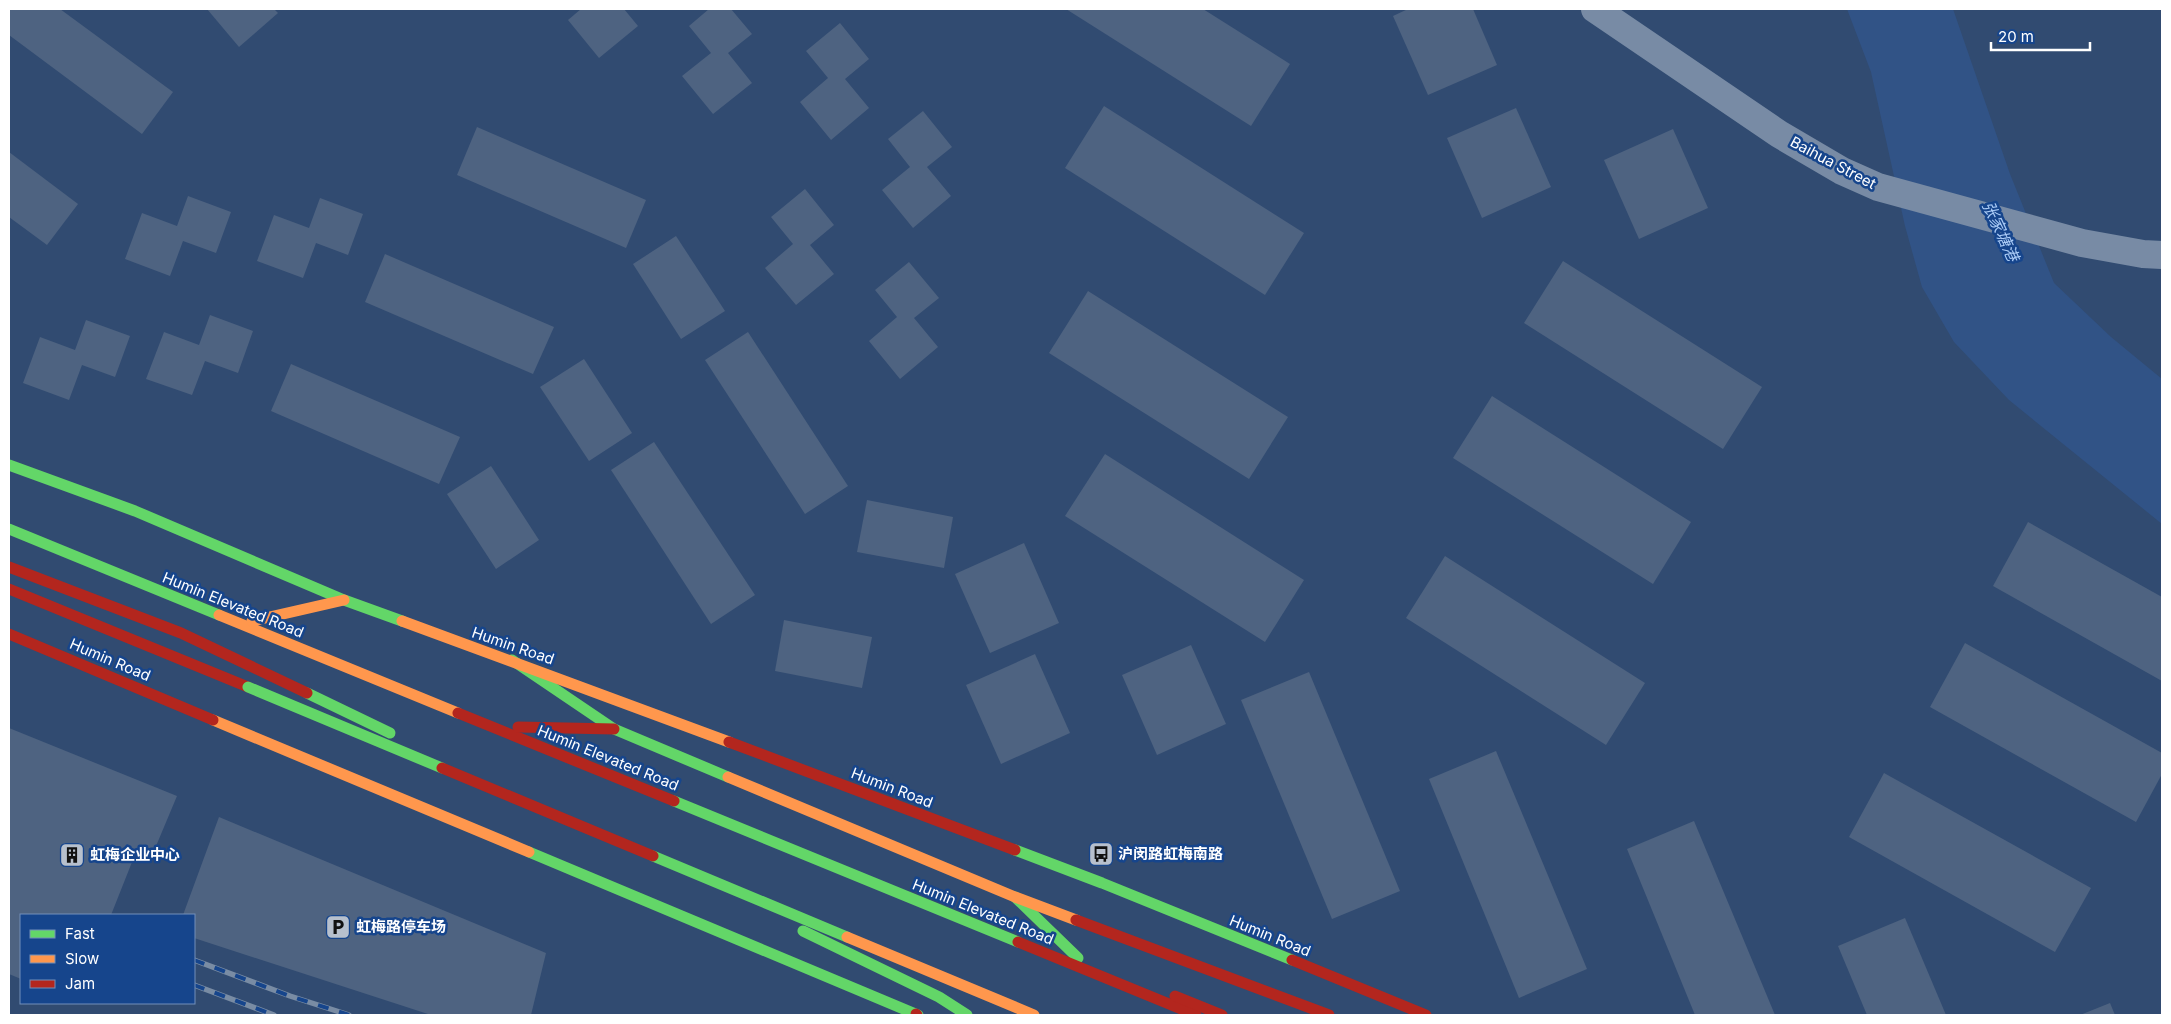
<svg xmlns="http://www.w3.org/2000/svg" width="2171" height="1024" font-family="Inter,'Noto Sans SC',sans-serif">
  <rect width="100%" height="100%" fill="#314b71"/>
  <!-- water -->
  <polygon fill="#315386" points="1847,9 1953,9 2010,174 2054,283 2111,337 2162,379 2162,524 2009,400 1954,342 1922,287 1905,226 1871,72"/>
  <!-- building -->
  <g fill="#4e6381">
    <polygon points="9,9 60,9 173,92 142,134 9,35"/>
    <polygon points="207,9 274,9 278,13 239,47"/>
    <polygon points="581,9 624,9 638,26 599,58 568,20"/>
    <polygon points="709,9 731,9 752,34 728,53 752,83 713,114 682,76 711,53 689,26"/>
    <polygon points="1066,9 1203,9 1290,64 1251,126"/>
    <polygon points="1408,9 1473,9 1497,65 1428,95 1393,16"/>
    <polygon points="840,23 869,59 845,79 869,108 831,140 800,102 828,78 806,51"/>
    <polygon points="1104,106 1304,233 1265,295 1065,168"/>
    <polygon points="1516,108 1551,187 1482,218 1447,138"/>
    <polygon points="923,111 952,147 927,167 951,196 913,228 882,190 910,167 888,139"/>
    <polygon points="477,127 646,200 626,248 457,175"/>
    <polygon points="1673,129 1708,208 1639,239 1604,160"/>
    <polygon points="9,152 78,204 47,245 9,217"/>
    <polygon points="805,189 834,225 810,245 834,274 796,305 765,268 793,244 771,217"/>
    <polygon points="188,196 231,212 216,253 183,241 170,276 125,259 142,213 177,226"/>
    <polygon points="320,198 363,214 348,255 316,243 303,278 257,261 274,215 309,228"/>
    <polygon points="676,236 725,311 681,339 633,264"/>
    <polygon points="385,254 554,327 533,374 365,302"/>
    <polygon points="1563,261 1762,387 1723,449 1524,323"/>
    <polygon points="909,262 939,298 914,318 938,347 900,379 869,341 897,317 875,290"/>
    <polygon points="1088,291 1288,417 1249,479 1049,353"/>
    <polygon points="210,315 253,331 238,373 205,361 192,395 146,379 164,332 199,345"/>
    <polygon points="86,320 130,336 115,377 82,365 69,400 23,383 40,337 75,350"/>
    <polygon points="748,332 848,486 805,514 705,360"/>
    <polygon points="584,359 632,433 589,461 540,387"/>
    <polygon points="291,364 460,437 439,484 271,411"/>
    <polygon points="1492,396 1691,522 1653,584 1453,458"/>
    <polygon points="654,442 755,595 711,624 611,470"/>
    <polygon points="1105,454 1304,580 1265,642 1065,516"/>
    <polygon points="491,466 539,540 496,569 447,494"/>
    <polygon points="867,500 953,517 944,568 857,552"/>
    <polygon points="2028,522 2162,597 2162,681 1993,586"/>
    <polygon points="1024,543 1059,623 990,653 955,574"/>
    <polygon points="1445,556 1645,683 1606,745 1406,618"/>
    <polygon points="784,620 872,637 862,688 775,671"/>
    <polygon points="1965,643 2162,753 2162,774 2136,822 1930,707"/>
    <polygon points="1191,645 1226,724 1157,755 1122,675"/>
    <polygon points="1035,654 1070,733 1001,764 966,685"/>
    <polygon points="1309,672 1400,891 1332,919 1241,700"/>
    <polygon points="9,728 177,796 151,858 136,852 111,915 21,915 21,979 9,974"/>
    <polygon points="1496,751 1587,969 1519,998 1429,779"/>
    <polygon points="1884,773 2091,888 2055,952 1849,837"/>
    <polygon points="219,817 546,953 531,1015 431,1015 194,938 194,915 183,915"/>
    <polygon points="1694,821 1775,1015 1695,1015 1627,849"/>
    <polygon points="1905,918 1946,1015 1867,1015 1838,946"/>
    <polygon points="2110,1003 2115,1015 2080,1015"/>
  </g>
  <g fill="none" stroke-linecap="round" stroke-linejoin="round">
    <!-- street -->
    <polyline stroke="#788ba5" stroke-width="28" points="1595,9 1779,134 1842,171 1878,187 2082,243 2143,254 2162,255"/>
    <!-- fast -->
    <g stroke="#63d668" stroke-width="11">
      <polyline points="9,465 135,511 344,600 402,621"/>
      <polyline points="9,529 219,615"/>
      <polyline points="512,660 614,729 728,777"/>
      <polyline points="307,693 390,733"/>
      <polyline points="674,801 1018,942"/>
      <polyline points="1015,850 1102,883 1292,960"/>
      <polyline points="529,852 918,1015"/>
      <polyline points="1015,897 1078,958"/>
      <polyline points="803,931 939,997 967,1015"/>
    </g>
    <!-- slow -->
    <g stroke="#ff974d" stroke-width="11">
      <polyline points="219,615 458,713"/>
      <polyline points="252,621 344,600"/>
      <polyline points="402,621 729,742"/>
      <polyline points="213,720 529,852"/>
      <polyline points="728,777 1015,897 1076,920"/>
    </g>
    <!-- jam -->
    <g stroke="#b3261e" stroke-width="11">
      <polyline points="9,567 181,633 307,693"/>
      <polyline points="9,589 248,687"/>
      <polyline points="9,634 213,720"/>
      <polyline points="458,713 674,801"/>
      <polyline points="518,727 614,729"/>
      <polyline points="729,742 1015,850"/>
      <polyline points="1076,920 1329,1015"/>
      <polyline points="1018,942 1196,1015"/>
      <polyline points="1292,960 1426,1015"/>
      <polyline points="1175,996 1222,1015"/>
      <polyline points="916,1014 917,1015"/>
    </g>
    <defs>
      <g id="rail">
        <polyline points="194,960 290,996 349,1015"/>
        <polyline points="194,985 274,1015"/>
      </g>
    </defs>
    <!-- rail casing -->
    <use href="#rail" stroke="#798ca4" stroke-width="5.5"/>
    <!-- rail -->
    <use href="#rail" stroke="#16458c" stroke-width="4" stroke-dasharray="11" stroke-linecap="butt"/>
    <!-- fast-bridge -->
    <g stroke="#63d668" stroke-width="11">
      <polyline points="248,687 442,768"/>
      <polyline points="653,856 847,937"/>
    </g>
    <!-- slow-bridge -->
    <polyline stroke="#ff974d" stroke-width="11" points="847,937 1034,1015"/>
    <!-- jam-bridge -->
    <polyline stroke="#b3261e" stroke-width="11" points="442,768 653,856"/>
  </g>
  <!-- icons -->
  <defs>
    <symbol id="bus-square" viewBox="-11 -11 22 22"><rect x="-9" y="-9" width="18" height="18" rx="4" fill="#b7c0cd" stroke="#16458c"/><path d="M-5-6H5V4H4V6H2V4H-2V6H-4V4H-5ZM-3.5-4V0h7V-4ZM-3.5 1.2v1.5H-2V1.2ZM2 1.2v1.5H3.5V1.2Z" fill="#111"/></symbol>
    <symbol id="building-square" viewBox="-11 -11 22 22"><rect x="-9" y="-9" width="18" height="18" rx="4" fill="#b7c0cd" stroke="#16458c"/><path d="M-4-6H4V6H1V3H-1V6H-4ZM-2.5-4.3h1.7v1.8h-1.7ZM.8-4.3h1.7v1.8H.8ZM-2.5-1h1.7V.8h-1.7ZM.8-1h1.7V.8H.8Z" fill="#111"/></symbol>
    <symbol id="parking-square" viewBox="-11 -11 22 22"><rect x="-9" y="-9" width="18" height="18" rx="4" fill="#b7c0cd" stroke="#16458c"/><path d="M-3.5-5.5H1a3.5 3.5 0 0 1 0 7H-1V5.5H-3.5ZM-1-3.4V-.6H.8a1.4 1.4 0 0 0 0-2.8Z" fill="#111"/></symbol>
  </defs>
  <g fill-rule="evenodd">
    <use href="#bus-square" x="1087" y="840" width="28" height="28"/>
    <use href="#building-square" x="58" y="841" width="28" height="28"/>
    <use href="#parking-square" x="324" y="913" width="28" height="28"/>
  </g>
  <g text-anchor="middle" stroke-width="5" stroke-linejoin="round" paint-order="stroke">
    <!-- street labels -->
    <g font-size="15" fill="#fff" stroke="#16458c">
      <text transform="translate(1833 163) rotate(28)" y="5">Baihua Street</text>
      <text transform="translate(233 605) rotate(22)" y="5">Humin Elevated Road</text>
      <text transform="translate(513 646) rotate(19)" y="5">Humin Road</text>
      <text transform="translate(110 660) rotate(23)" y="5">Humin Road</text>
      <text transform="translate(608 758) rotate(22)" y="5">Humin Elevated Road</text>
      <text transform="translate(892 788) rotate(21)" y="5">Humin Road</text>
      <text transform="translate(983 912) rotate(22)" y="5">Humin Elevated Road</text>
      <text transform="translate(1270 936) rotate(22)" y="5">Humin Road</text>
    </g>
    <!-- poi labels -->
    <g font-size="15" font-weight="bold" fill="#fff" stroke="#16458c" text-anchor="start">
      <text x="1118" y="859">沪闵路虹梅南路</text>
      <text x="90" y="860">虹梅企业中心</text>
      <text x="356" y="932">虹梅路停车场</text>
    </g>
    <!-- water labels -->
    <g font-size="16" font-style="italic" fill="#abcbf6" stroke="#16458c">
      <text transform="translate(2001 231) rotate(65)" y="6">张家塘港</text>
    </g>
  </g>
  <!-- border -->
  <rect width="2171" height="1024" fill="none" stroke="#ffffff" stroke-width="20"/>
  <!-- legend -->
  <rect x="20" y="914" width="175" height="90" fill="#16458c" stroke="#738fba"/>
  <rect x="30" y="930" width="25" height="8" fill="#63d668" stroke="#738fba"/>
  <text x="65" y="939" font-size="15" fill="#ffffff">Fast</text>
  <rect x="30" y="955" width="25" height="8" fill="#ff974d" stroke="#738fba"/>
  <text x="65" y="964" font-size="15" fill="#ffffff">Slow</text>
  <rect x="30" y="980" width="25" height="8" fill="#b3261e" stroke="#738fba"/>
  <text x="65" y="989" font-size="15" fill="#ffffff">Jam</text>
  <!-- scale -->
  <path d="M1991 42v8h99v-8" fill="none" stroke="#ffffff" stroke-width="2.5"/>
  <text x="1998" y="42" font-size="15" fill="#ffffff" stroke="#16458c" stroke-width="4" paint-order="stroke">20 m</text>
</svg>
